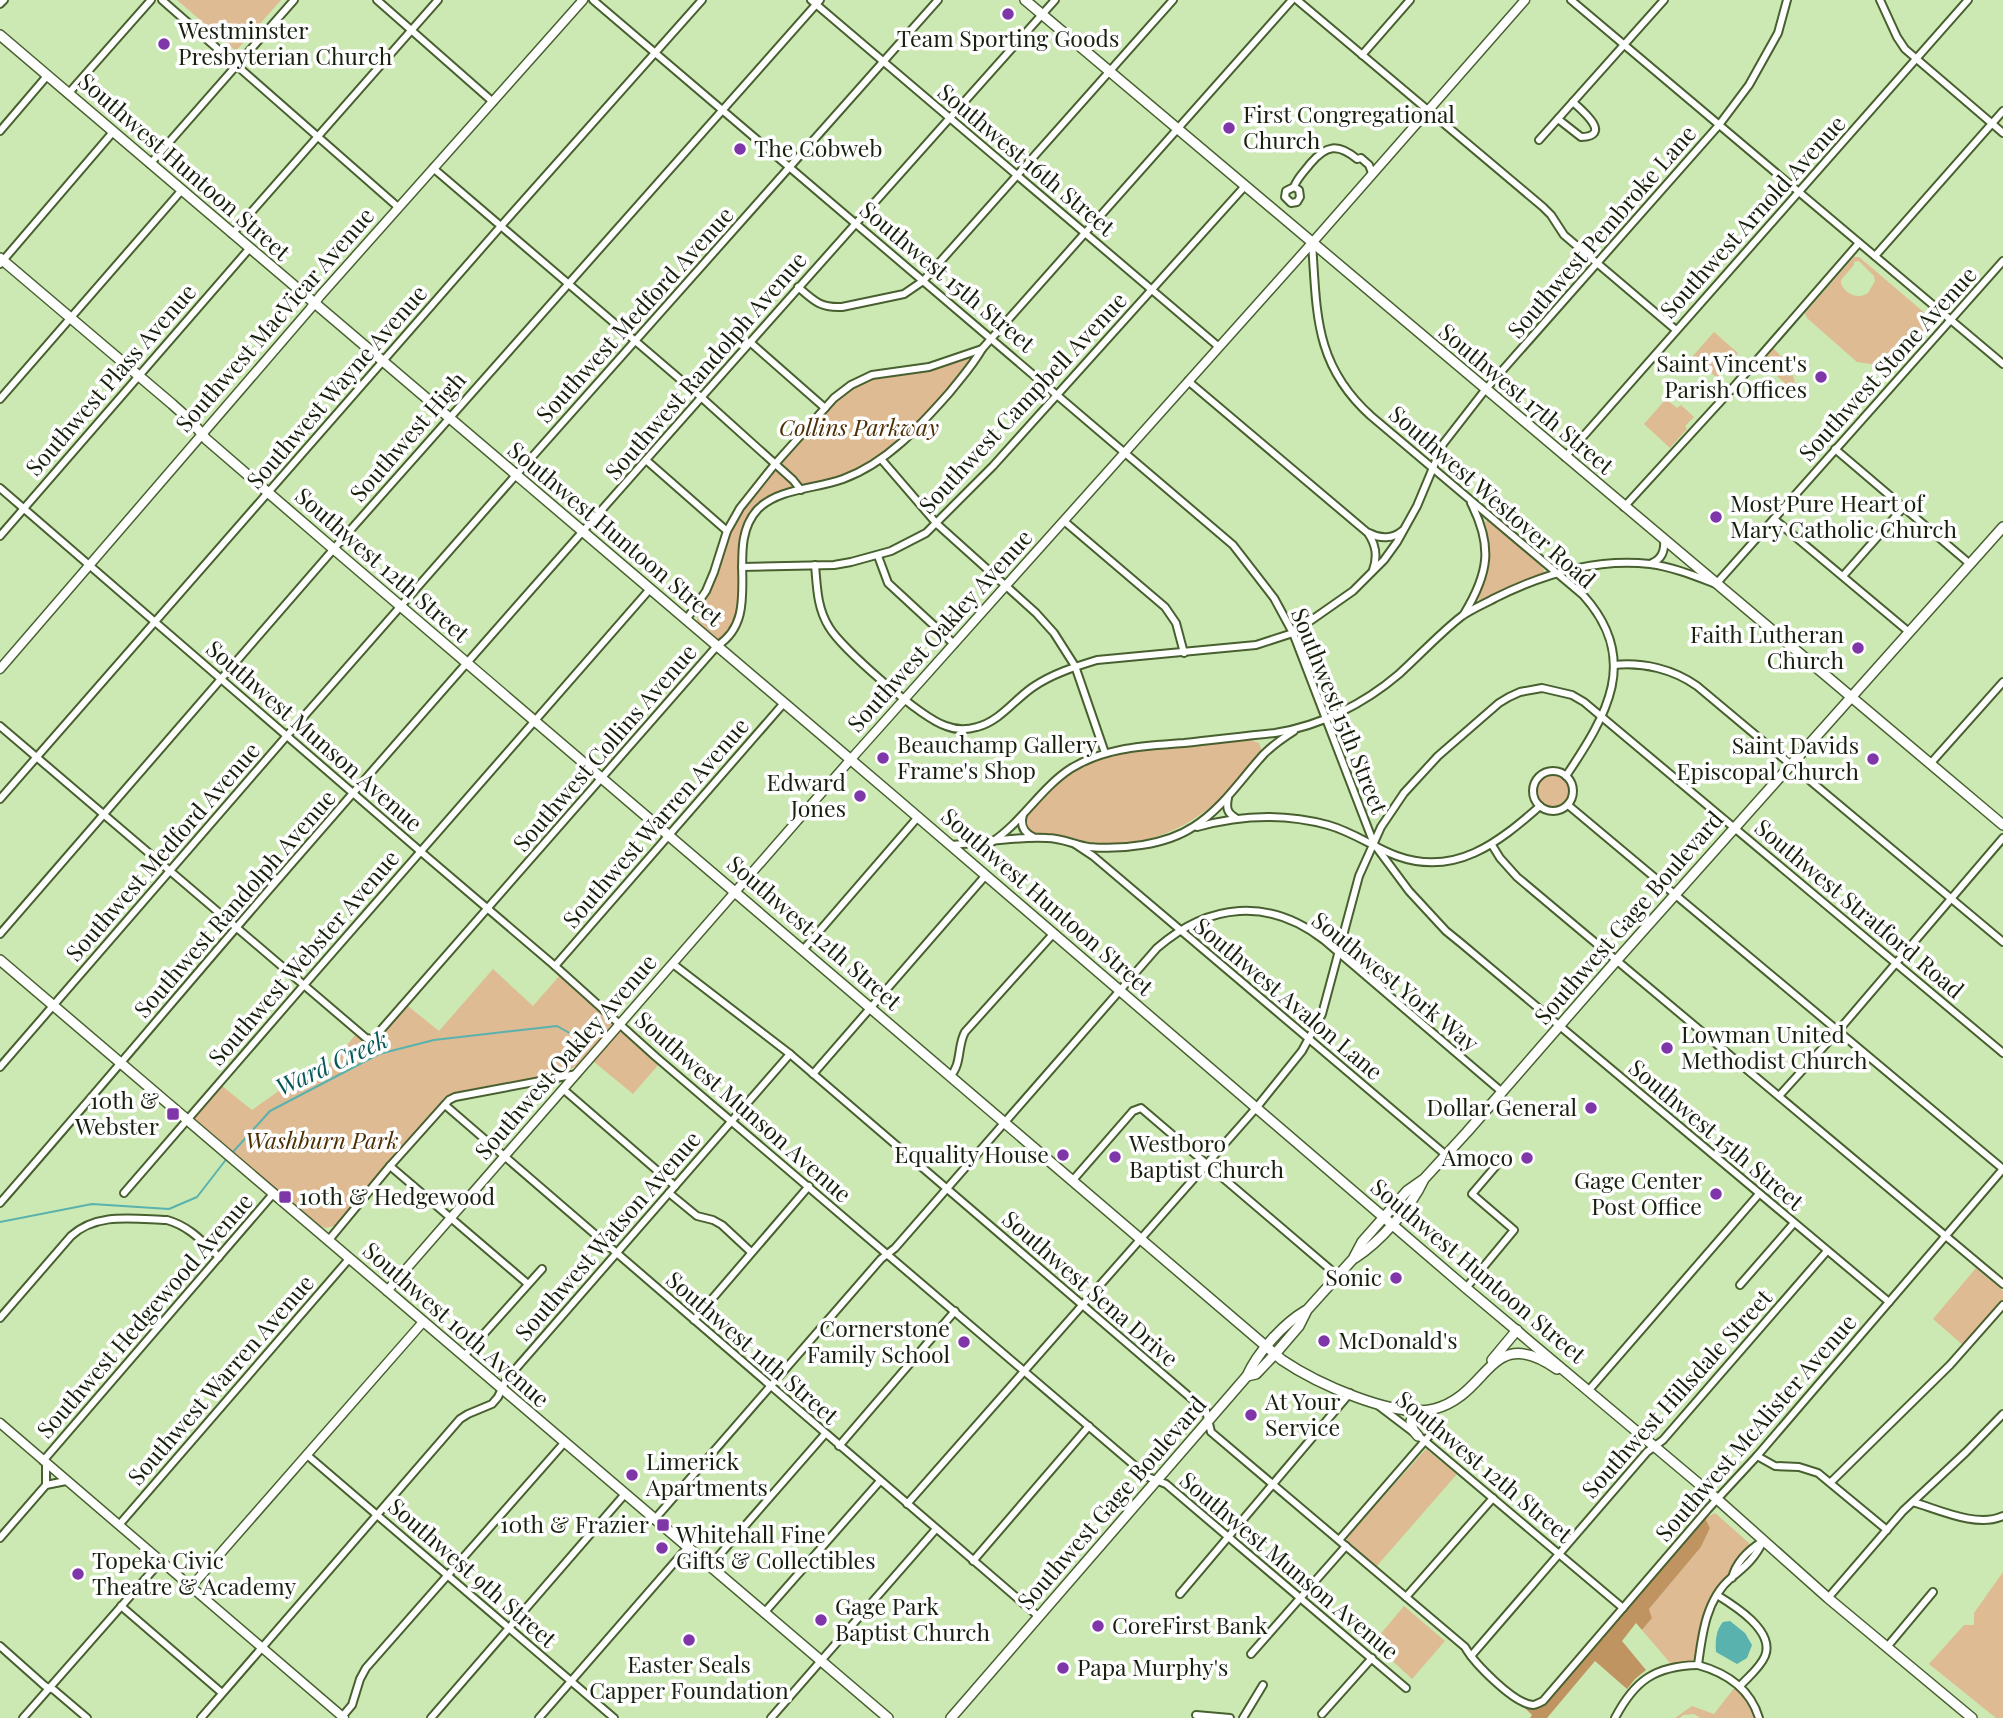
<svg xmlns="http://www.w3.org/2000/svg" width="2003" height="1718" font-family="'Playfair Display',serif">
  <rect width="100%" height="100%" fill="#cce9b3"/>
  <!-- green -->
  <g fill="#debb92" fill-rule="evenodd">
    <polygon points="177,0 281,0 236,51"/>
    <path d="M1854 257H1859L1933 320V327L1897 368 1857 362 1807 318 1805 313ZM1859 261 1874 276 1875 281 1868 293C1858 300 1846 294 1841 284V280L1854 265V262Z"/>
    <polygon points="1714,332 1738,353 1717,378 1695,358 1693,359 1691,358"/>
    <polygon points="1773,348 1789,364 1798,392 1796,393 1769,369 1772,364 1765,358"/>
    <path d="M967 356H973L974 360C941 396 909 439 867 464 852 472 838 478 822 483 797 490 773 489 754 510 721 547 759 607 720 640L716 639 700 626 697 621 698 611 714 582 731 531 753 496 783 460 834 403 853 388 875 378 935 369Z"/>
    <polygon points="1666,399 1677,408 1681,405 1694,417 1685,426 1687,429 1670,448 1644,424"/>
    <path d="M1487 520 1541 565 1545 572 1480 601 1478 598C1491 574 1492 549 1485 522Z"/>
    <path d="M1251 740 1259 743 1261 748V752C1222 807 1169 849 1099 843 1086 842 1074 838 1062 836 1050 833 1035 838 1027 827L1025 818C1038 803 1051 788 1067 776 1100 753 1137 751 1175 747 1200 745 1225 743 1251 740Z"/>
    <circle cx="1553" cy="792" r="17"/>
    <polygon points="493,969 533,1006 560,975 613,1024 613,1026 585,1060 568,1071 445,1096 435,1112 337,1225 326,1228 317,1225 223,1143 194,1120 196,1115 222,1086 252,1110 293,1081 334,1061 356,1034 366,1043 375,1043 408,1006 439,1031"/>
    <polygon points="620,1032 623,1033 659,1064 633,1094 593,1061"/>
    <polygon points="1976,1268 2001,1289 2003,1291 2003,1301 1964,1346 1933,1319"/>
    <polygon points="1426,1449 1457,1474 1376,1567 1347,1543 1347,1537"/>
    <path d="M1715 1513 1749 1543 1750 1546C1740 1567 1721 1581 1710 1600 1699 1619 1699 1639 1694 1660L1671 1664 1642 1630 1652 1618 1649 1609 1701 1547 1710 1528 1705 1518Z"/>
    <polygon points="2003,1572 2003,1718 1996,1718 1929,1664 1964,1625 1974,1625 1974,1613"/>
    <polygon points="1404,1606 1445,1641 1412,1679 1373,1643"/>
    <polygon points="1735,1687 1747,1701 1755,1718 1700,1718 1694,1714 1683,1715 1680,1718 1675,1718 1692,1706 1714,1714"/>
  </g>
  <!-- forest -->
  <polygon fill="#c09460" points="1705,1518 1710,1528 1701,1547 1649,1609 1652,1618 1642,1630 1636,1623 1622,1641 1646,1670 1635,1679 1627,1689 1595,1661 1547,1718 1530,1718 1532,1715 1525,1708 1534,1708 1544,1703"/>
  <!-- water -->
  <path fill="#59b2ad" d="M1730 1621 1745 1633 1752 1645 1747 1658 1737 1664 1716 1652C1715 1641 1716 1630 1723 1622Z"/>
  <g fill="none" stroke-linecap="round" stroke-linejoin="round">
    <!-- stream -->
    <g stroke="#59b2ad" stroke-width="2">
      <polyline points="232,1153 270,1111 379,1054 434,1040 557,1026 589,1044"/>
      <polyline points="0,1222 92,1204 169,1209 197,1197 228,1157"/>
    </g>
    <defs>
      <g id="minor">
        <polyline points="162,0 398,207"/>
        <polyline points="377,0 493,102"/>
        <polyline points="593,0 1233,545 1274,598 1293,633 1374,844 1409,891 1446,931 1462,944 1889,1302"/>
        <polyline points="811,0 1219,347"/>
        <polyline points="1297,0 1543,207 1551,215 1564,235 1676,330"/>
        <polyline points="1571,0 2003,364"/>
        <polyline points="1880,0 1897,37 1905,49 2003,133"/>
        <polyline points="0,4 4,0"/>
        <polyline points="1362,55 1410,0"/>
        <polyline points="68,94 151,0"/>
        <path d="M1558 119 1581 137C1613 136 1582 110 1573 102"/>
        <polyline points="0,131 47,76"/>
        <polyline points="1539,140 1664,0"/>
        <polyline points="150,164 294,0"/>
        <polyline points="433,168 702,398 793,480 801,490"/>
        <path d="M1294 187 1299 190 1300 197 1297 202 1291 203 1285 197 1286 191 1294 187C1297 178 1304 172 1310 164 1326 145 1338 143 1357 159L1361 158 1369 165 1372 173"/>
        <polyline points="232,234 438,0"/>
        <path d="M1312 243C1317 313 1314 365 1371 416L1583 595C1641 659 1607 715 1566 776"/>
        <polyline points="1875,256 2003,111"/>
        <polyline points="0,264 113,132"/>
        <path d="M798 287C814 301 820 308 842 307L904 294 923 281 1173 0"/>
        <polyline points="751,343 825,408"/>
        <path d="M1188 381 1368 533C1376 545 1378 556 1373 570"/>
        <polyline points="0,399 181,191"/>
        <polyline points="1835,449 1970,564"/>
        <polyline points="1565,457 1968,0"/>
        <polyline points="881,459 937,524 1036,613 1054,633 1075,666 1105,753"/>
        <polyline points="646,460 727,531"/>
        <polyline points="0,488 420,851 555,966 656,1057 1148,1477 1166,1484 1406,1688"/>
        <polyline points="1624,507 1731,390 1859,243"/>
        <polyline points="1774,519 1909,632"/>
        <polyline points="1064,521 1165,607 1176,623 1184,653"/>
        <path d="M1369 533C1380 539 1393 539 1402 531"/>
        <polyline points="0,536 249,249"/>
        <polyline points="878,556 888,583 954,644"/>
        <path d="M1652 563C1662 559 1665 551 1664 540"/>
        <path d="M815 565C817 587 817 608 829 627 842 649 921 718 946 726 956 730 967 730 977 727 1000 721 1014 700 1033 687 1052 674 1074 667 1097 660L1256 645 1293 633 1353 591 1384 560 1397 542 1417 506 1443 444 1485 390 1719 125 1749 85 1778 33 1787 0"/>
        <polyline points="742,567 834,565 851,562 891,551 926,533 993,466 1245,186"/>
        <polyline points="1843,576 1903,508"/>
        <path d="M1464 614C1489 573 1493 546 1471 503"/>
        <polyline points="686,620 706,591 714,572 727,531 740,508 775,464 834,398 851,385 872,375 929,367 982,349"/>
        <path d="M1614 665C1643 662 1673 669 1697 686L2003 942"/>
        <path d="M0 726 366 1038 373 1039 717 646C766 615 722 547 758 509 779 488 816 489 843 479 887 463 920 426 950 392 961 378 973 365 982 349L1292 0"/>
        <polyline points="1930,764 2003,682"/>
        <circle cx="1553" cy="791" r="20"/>
        <path d="M1228 798C1226 808 1227 813 1236 818"/>
        <polyline points="0,799 501,226 702,0"/>
        <polyline points="1568,805 2003,1169"/>
        <path d="M1023 815C1020 825 1023 832 1033 837"/>
        <path d="M1197 827C1240 815 1284 813 1328 825 1353 832 1373 847 1397 856 1455 877 1498 843 1540 806"/>
        <path d="M992 842C1022 822 1040 789 1070 769 1105 747 1145 746 1184 743 1214 740 1244 736 1275 733 1320 726 1364 704 1399 674 1420 655 1440 633 1462 616 1472 609 1484 604 1495 598 1543 574 1596 558 1650 564 1673 567 1695 576 1716 584L2003 261"/>
        <polyline points="1075,844 1093,856 1446,1155"/>
        <path d="M951 845C983 843 1016 836 1047 838 1062 838 1075 845 1089 847 1121 850 1166 845 1193 827 1222 809 1241 779 1264 754 1273 745 1283 738 1294 731"/>
        <polyline points="1492,845 1500,858 1517,877 2003,1284"/>
        <polyline points="0,934 338,544 820,0"/>
        <polyline points="803,950 918,817"/>
        <path d="M673 964 790 1054 1206 1411 1211 1432 1465 1647C1474 1663 1514 1704 1533 1705 1535 1705 1541 1702 1543 1701L1708 1509 1757 1456 2003 1169"/>
        <polyline points="555,966 784,703"/>
        <polyline points="0,1067 291,731 516,475 938,0"/>
        <polyline points="813,1074 986,875"/>
        <path d="M950 1076C962 1065 957 1046 965 1032L1054 933"/>
        <polyline points="563,1089 675,1186"/>
        <polyline points="1779,1096 1838,1031 2003,838"/>
        <polyline points="445,1105 1038,1616"/>
        <polyline points="390,1166 528,1284"/>
        <polyline points="1073,1180 1133,1111 1141,1108 1338,1276"/>
        <polyline points="124,1193 304,985 650,589"/>
        <polyline points="669,1193 697,1216 713,1220 722,1225 751,1252"/>
        <path d="M0 1203C90 1100 178 995 267 892 527 592 791 296 1055 0"/>
        <polyline points="328,1241 390,1166 449,1100 455,1097 577,1074"/>
        <polyline points="1740,1285 1794,1223"/>
        <polyline points="1466,1288 1514,1230 1472,1194 1501,1160"/>
        <path d="M0 1318 71 1236C97 1212 134 1219 167 1220 189 1226 203 1242 219 1257"/>
        <polyline points="694,1320 809,1186"/>
        <polyline points="464,1356 542,1269"/>
        <polyline points="1589,1390 1759,1194"/>
        <polyline points="1379,1406 1425,1441 1623,1608"/>
        <polyline points="839,1446 955,1311"/>
        <polyline points="307,1455 614,1718"/>
        <polyline points="1757,1456 1775,1466 1799,1467 1818,1473 1887,1530"/>
        <polyline points="43,1461 273,1194"/>
        <polyline points="46,1462 46,1485"/>
        <polyline points="1831,1482 1950,1365 2003,1305"/>
        <path d="M1913 1502C1940 1510 1977 1528 2003 1516"/>
        <polyline points="907,1504 1257,1107 1302,1051 1322,1014 1359,876 1381,827 1404,793 1438,756 1499,703 1509,697 1520,692 1542,688 1572,695 1584,702 2003,1053"/>
        <path d="M654 1520 881 1259 895 1248 1157 948C1209 903 1269 897 1324 940L1502 1092"/>
        <polyline points="119,1525 349,1259"/>
        <polyline points="0,1538 46,1485 66,1481"/>
        <polyline points="1339,1540 1430,1435"/>
        <polyline points="973,1561 1089,1426"/>
        <polyline points="709,1567 825,1434"/>
        <path d="M1732 1578C1736 1562 1750 1549 1763 1541"/>
        <polyline points="1180,1594 1350,1393"/>
        <path d="M1717 1595C1735 1606 1775 1631 1765 1656 1760 1668 1748 1677 1740 1686"/>
        <polyline points="1406,1597 1493,1498"/>
        <polyline points="1828,1598 1903,1511 1966,1452 2003,1414"/>
        <polyline points="121,1606 222,1693"/>
        <polyline points="764,1613 880,1481"/>
        <polyline points="0,1646 45,1686 54,1690 87,1718"/>
        <polyline points="1887,1647 1933,1592"/>
        <polyline points="1251,1654 1346,1546"/>
        <polyline points="1471,1656 1647,1452 1663,1440 1827,1251"/>
        <path d="M1698 1665C1727 1673 1750 1688 1759 1718"/>
        <polyline points="1322,1714 1372,1658"/>
        <polyline points="1196,1715 1230,1718"/>
        <polyline points="23,1718 161,1561"/>
        <polyline points="201,1718 460,1419 468,1414 492,1404 498,1397 506,1380 790,1054"/>
        <polyline points="341,1718 352,1705 360,1679 366,1668 564,1443"/>
        <polyline points="431,1718 625,1494"/>
        <polyline points="539,1718 687,1548"/>
        <polyline points="771,1718 936,1529"/>
        <polyline points="1243,1718 1263,1685"/>
        <path d="M1615 1718C1635 1680 1655 1666 1698 1665 1702 1635 1706 1599 1731 1578 1745 1567 1756 1557 1763 1541"/>
      </g>
      <g id="tertiary">
        <polyline points="0,669 310,309 320,296 583,0"/>
        <polyline points="387,1291 851,759 1312,243 1525,0"/>
        <polyline points="0,1423 344,1718"/>
        <polyline points="191,1587 423,1322"/>
      </g>
      <g id="secondary">
        <polyline points="1025,0 2003,825"/>
        <polyline points="0,35 891,794 1466,1288 1717,1499 1828,1598 1972,1718"/>
        <path d="M0 258 172 404 192 422 206 439 329 545 1282 1360C1316 1383 1394 1419 1434 1409 1490 1395 1489 1322 1557 1369"/>
        <polyline points="0,960 888,1718"/>
        <path d="M1355 1258C1379 1243 1411 1207 1423 1181"/>
        <polyline points="1492,1360 1517,1330"/>
        <polyline points="1247,1376 1256,1374 1275,1354 1299,1326 1307,1310 1353,1259 1362,1242 1407,1191 1424,1179 1467,1132 1616,961 2003,527"/>
        <polyline points="1418,1436 1413,1430 1411,1421 1414,1415 1421,1411"/>
        <path d="M951 1718 1247 1376C1257 1353 1283 1324 1305 1311"/>
      </g>
    </defs>
    <!-- minor casing -->
    <use href="#minor" stroke="#486030" stroke-width="10"/>
    <!-- tertiary casing -->
    <use href="#tertiary" stroke="#486030" stroke-width="11"/>
    <!-- secondary casing -->
    <use href="#secondary" stroke="#486030" stroke-width="12"/>
    <!-- minor -->
    <use href="#minor" stroke="#fff" stroke-width="6"/>
    <!-- tertiary -->
    <use href="#tertiary" stroke="#fff" stroke-width="8"/>
    <!-- secondary -->
    <use href="#secondary" stroke="#fff" stroke-width="9"/>
  </g>
  <!-- markers -->
  <g fill="#7f36a9" stroke="#fff" stroke-width="2.5">
    <circle cx="1008" cy="14" r="7"/>
    <circle cx="164" cy="44" r="7"/>
    <circle cx="1229" cy="128" r="7"/>
    <circle cx="740" cy="149" r="7"/>
    <circle cx="1821" cy="377" r="7"/>
    <circle cx="1716" cy="517" r="7"/>
    <circle cx="1858" cy="648" r="7"/>
    <circle cx="883" cy="758" r="7"/>
    <circle cx="1873" cy="759" r="7"/>
    <circle cx="860" cy="796" r="7"/>
    <circle cx="1667" cy="1048" r="7"/>
    <circle cx="1591" cy="1108" r="7"/>
    <rect x="166" y="1107" width="14" height="14" rx="3.5"/>
    <circle cx="1063" cy="1155" r="7"/>
    <circle cx="1115" cy="1157" r="7"/>
    <circle cx="1527" cy="1158" r="7"/>
    <circle cx="1716" cy="1194" r="7"/>
    <rect x="278" y="1190" width="14" height="14" rx="3.5"/>
    <circle cx="1396" cy="1278" r="7"/>
    <circle cx="1324" cy="1341" r="7"/>
    <circle cx="964" cy="1342" r="7"/>
    <circle cx="1251" cy="1415" r="7"/>
    <circle cx="632" cy="1475" r="7"/>
    <rect x="656" y="1518" width="14" height="14" rx="3.5"/>
    <circle cx="662" cy="1548" r="7"/>
    <circle cx="78" cy="1574" r="7"/>
    <circle cx="821" cy="1620" r="7"/>
    <circle cx="1098" cy="1626" r="7"/>
    <circle cx="689" cy="1640" r="7"/>
    <circle cx="1063" cy="1668" r="7"/>
  </g>
  <g text-anchor="middle" stroke-width="7" stroke-linejoin="round" paint-order="stroke">
    <!-- poi labels -->
    <g font-size="23" fill="#16200c" stroke="#fff" text-anchor="start">
      <text x="178" y="39">Westminster<tspan x="178" dy="26">Presbyterian Church</tspan></text>
      <text x="1008" y="47" text-anchor="middle">Team Sporting Goods</text>
      <text x="1243" y="123">First Congregational<tspan x="1243" dy="26">Church</tspan></text>
      <text x="754" y="157">The Cobweb</text>
      <text x="1807" y="372" text-anchor="end">Saint Vincent's<tspan x="1807" dy="26">Parish Offices</tspan></text>
      <text x="1730" y="512">Most Pure Heart of<tspan x="1730" dy="26">Mary Catholic Church</tspan></text>
      <text x="1844" y="643" text-anchor="end">Faith Lutheran<tspan x="1844" dy="26">Church</tspan></text>
      <text x="897" y="753">Beauchamp Gallery<tspan x="897" dy="26">Frame's Shop</tspan></text>
      <text x="1859" y="754" text-anchor="end">Saint Davids<tspan x="1859" dy="26">Episcopal Church</tspan></text>
      <text x="846" y="791" text-anchor="end">Edward<tspan x="846" dy="26">Jones</tspan></text>
      <text x="1681" y="1043">Lowman United<tspan x="1681" dy="26">Methodist Church</tspan></text>
      <text x="159" y="1109" text-anchor="end">10th &amp;<tspan x="159" dy="26">Webster</tspan></text>
      <text x="1577" y="1116" text-anchor="end">Dollar General</text>
      <text x="1129" y="1152">Westboro<tspan x="1129" dy="26">Baptist Church</tspan></text>
      <text x="1049" y="1163" text-anchor="end">Equality House</text>
      <text x="1513" y="1166" text-anchor="end">Amoco</text>
      <text x="1702" y="1189" text-anchor="end">Gage Center<tspan x="1702" dy="26">Post Office</tspan></text>
      <text x="299" y="1205">10th &amp; Hedgewood</text>
      <text x="1382" y="1286" text-anchor="end">Sonic</text>
      <text x="950" y="1337" text-anchor="end">Cornerstone<tspan x="950" dy="26">Family School</tspan></text>
      <text x="1338" y="1349">McDonald's</text>
      <text x="1265" y="1410">At Your<tspan x="1265" dy="26">Service</tspan></text>
      <text x="646" y="1470">Limerick<tspan x="646" dy="26">Apartments</tspan></text>
      <text x="649" y="1533" text-anchor="end">10th &amp; Frazier</text>
      <text x="676" y="1543">Whitehall Fine<tspan x="676" dy="26">Gifts &amp; Collectibles</tspan></text>
      <text x="92" y="1569">Topeka Civic<tspan x="92" dy="26">Theatre &amp; Academy</tspan></text>
      <text x="835" y="1615">Gage Park<tspan x="835" dy="26">Baptist Church</tspan></text>
      <text x="1112" y="1634">CoreFirst Bank</text>
      <text x="689" y="1673" text-anchor="middle">Easter Seals<tspan x="689" dy="26">Capper Foundation</tspan></text>
      <text x="1077" y="1676">Papa Murphy's</text>
    </g>
    <!-- street labels -->
    <g font-size="23" fill="#16200c" stroke="#fff">
      <text transform="translate(1026 160) rotate(40)" y="8">Southwest 16th Street</text>
      <text transform="translate(184 167) rotate(41)" y="8">Southwest Huntoon Street</text>
      <text transform="translate(1753 217) rotate(-48)" y="8">Southwest Arnold Avenue</text>
      <text transform="translate(1602 232) rotate(-49)" y="8">Southwest Pembroke Lane</text>
      <text transform="translate(947 277) rotate(40)" y="8">Southwest 15th Street</text>
      <text transform="translate(635 315) rotate(-48)" y="8">Southwest Medford Avenue</text>
      <text transform="translate(275 320) rotate(-49)" y="8">Southwest MacVicar Avenue</text>
      <text transform="translate(1888 364) rotate(-48)" y="8">Southwest Stone Avenue</text>
      <text transform="translate(706 366) rotate(-49)" y="8">Southwest Randolph Avenue</text>
      <text transform="translate(111 380) rotate(-49)" y="8">Southwest Plass Avenue</text>
      <text transform="translate(337 387) rotate(-49)" y="8">Southwest Wayne Avenue</text>
      <text transform="translate(1526 399) rotate(40)" y="8">Southwest 17th Street</text>
      <text transform="translate(1023 403) rotate(-47)" y="8">Southwest Campbell Avenue</text>
      <text transform="translate(408 437) rotate(-49)" y="8">Southwest High</text>
      <text transform="translate(1492 497) rotate(41)" y="8">Southwest Westover Road</text>
      <text transform="translate(615 534) rotate(40)" y="8">Southwest Huntoon Street</text>
      <text transform="translate(382 565) rotate(41)" y="8">Southwest 12th Street</text>
      <text transform="translate(940 631) rotate(-48)" y="8">Southwest Oakley Avenue</text>
      <text transform="translate(1339 711) rotate(68)" y="8">Southwest 15th Street</text>
      <text transform="translate(314 736) rotate(41)" y="8">Southwest Munson Avenue</text>
      <text transform="translate(605 748) rotate(-49)" y="8">Southwest Collins Avenue</text>
      <text transform="translate(656 823) rotate(-49)" y="8">Southwest Warren Avenue</text>
      <text transform="translate(163 852) rotate(-49)" y="8">Southwest Medford Avenue</text>
      <text transform="translate(1047 902) rotate(41)" y="8">Southwest Huntoon Street</text>
      <text transform="translate(235 904) rotate(-49)" y="8">Southwest Randolph Avenue</text>
      <text transform="translate(1859 909) rotate(40)" y="8">Southwest Stratford Road</text>
      <text transform="translate(1629 918) rotate(-49)" y="8">Southwest Gage Boulevard</text>
      <text transform="translate(814 933) rotate(41)" y="8">Southwest 12th Street</text>
      <text transform="translate(304 958) rotate(-49)" y="8">Southwest Webster Avenue</text>
      <text transform="translate(1395 982) rotate(39)" y="8">Southwest York Way</text>
      <text transform="translate(1288 999) rotate(40)" y="8">Southwest Avalon Lane</text>
      <text transform="translate(566 1057) rotate(-49)" y="8">Southwest Oakley Avenue</text>
      <text transform="translate(743 1107) rotate(41)" y="8">Southwest Munson Avenue</text>
      <text transform="translate(1716 1135) rotate(40)" y="8">Southwest 15th Street</text>
      <text transform="translate(608 1236) rotate(-49)" y="8">Southwest Watson Avenue</text>
      <text transform="translate(1478 1271) rotate(40)" y="8">Southwest Huntoon Street</text>
      <text transform="translate(1090 1289) rotate(41)" y="8">Southwest Sena Drive</text>
      <text transform="translate(145 1316) rotate(-49)" y="8">Southwest Hedgewood Avenue</text>
      <text transform="translate(456 1325) rotate(41)" y="8">Southwest 10th Avenue</text>
      <text transform="translate(752 1348) rotate(41)" y="8">Southwest 11th Street</text>
      <text transform="translate(221 1380) rotate(-49)" y="8">Southwest Warren Avenue</text>
      <text transform="translate(1677 1394) rotate(-48)" y="8">Southwest Hillsdale Street</text>
      <text transform="translate(1756 1428) rotate(-49)" y="8">Southwest McAlister Avenue</text>
      <text transform="translate(1484 1467) rotate(40)" y="8">Southwest 12th Street</text>
      <text transform="translate(1112 1503) rotate(-49)" y="8">Southwest Gage Boulevard</text>
      <text transform="translate(1289 1566) rotate(40)" y="8">Southwest Munson Avenue</text>
      <text transform="translate(472 1573) rotate(41)" y="8">Southwest 9th Street</text>
    </g>
    <!-- park labels -->
    <g font-size="23" font-style="italic" fill="#4c2e02" stroke="#fff">
      <text x="859" y="436">Collins Parkway</text>
      <text x="322" y="1149">Washburn Park</text>
    </g>
    <!-- water labels -->
    <g font-size="24" font-style="italic" fill="#055855" stroke="#fff">
      <text transform="translate(332 1064) rotate(-25)" y="8">Ward Creek</text>
    </g>
  </g>
</svg>
